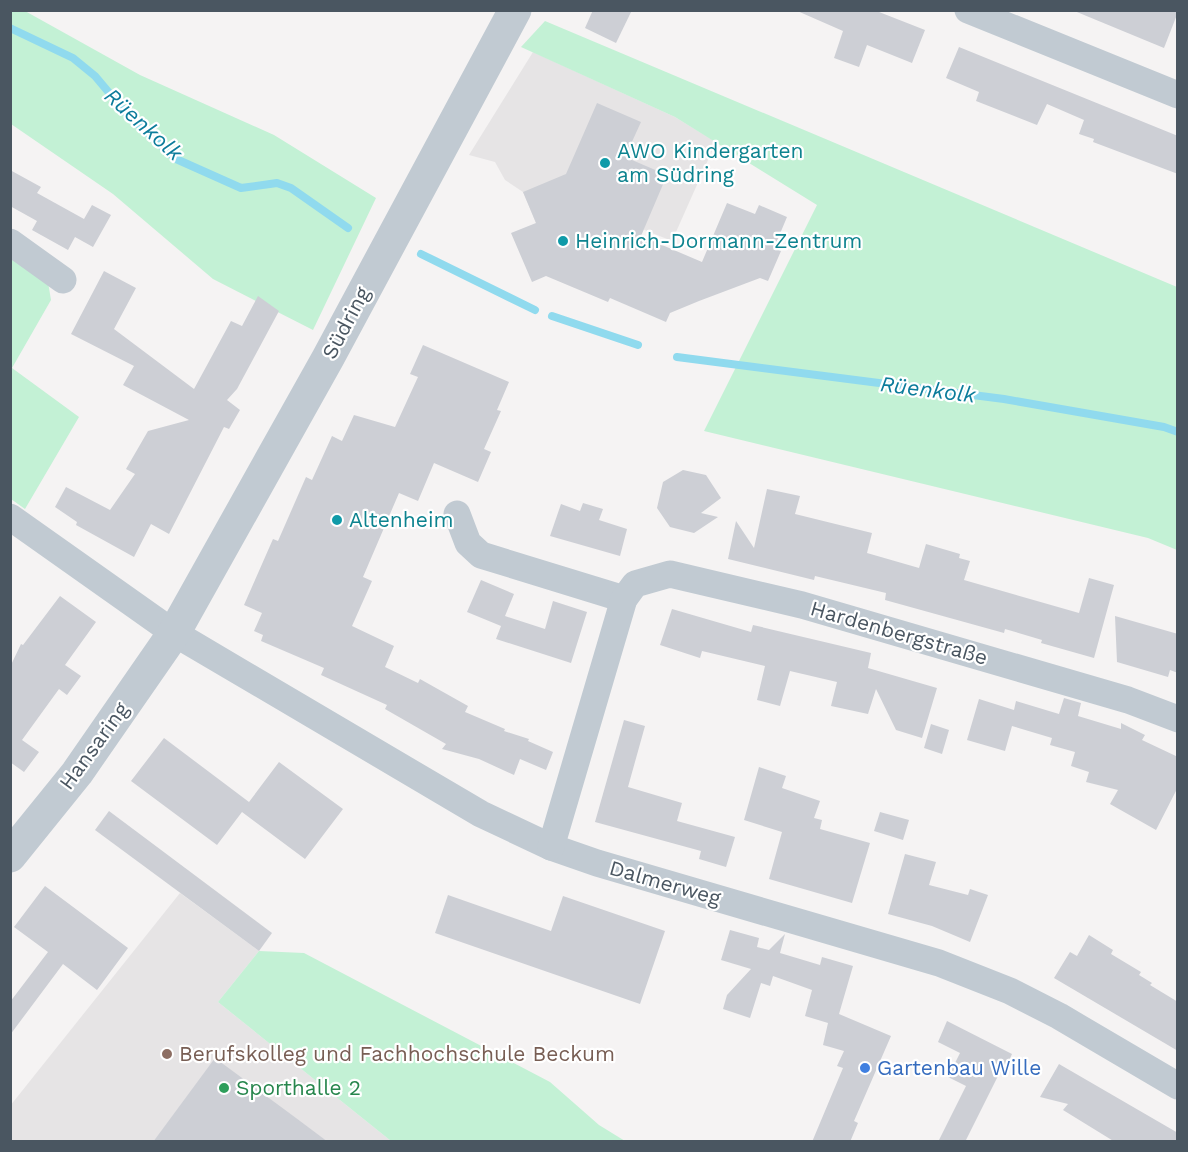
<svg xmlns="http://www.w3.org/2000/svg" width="1188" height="1152" font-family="'Work Sans',sans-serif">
  <rect width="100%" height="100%" fill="#f5f3f3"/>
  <!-- education -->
  <g fill="#e6e4e5">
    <polygon points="533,52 675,117 716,142 672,241 605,214 536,223 523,192 505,180 495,162 469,155"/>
    <polygon points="180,893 259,951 218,1002 391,1141 11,1141 10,1106"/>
  </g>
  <!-- green -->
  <g fill="#c3f1d5">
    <polygon points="10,11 25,11 140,75 274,135 376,198 313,330 213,279 113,194 11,124"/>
    <polygon points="545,21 1177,287 1177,550 1148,538 704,431 817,205 675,117 521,47"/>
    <polygon points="10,253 48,282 51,300 12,368 79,417 25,509 11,499"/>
    <polygon points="259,951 304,953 550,1082 599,1125 625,1141 391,1141 218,1002"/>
  </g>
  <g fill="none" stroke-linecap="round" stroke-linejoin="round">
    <!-- stream -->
    <g stroke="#90daee" stroke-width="8">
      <polyline points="10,28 73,58 95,76 127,114 176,159 241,188 277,183 291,188 348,228"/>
      <polyline points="421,254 535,310"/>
      <polyline points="552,316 638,345"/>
      <polyline points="677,357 1004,399 1164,427 1178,432"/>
    </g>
  </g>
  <!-- building -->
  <g fill="#cdcfd5">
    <polygon points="593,10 632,10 616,43 585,28"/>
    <polygon points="795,10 874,10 925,30 912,63 867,45 859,67 834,58 843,31"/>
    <polygon points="1072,10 1178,10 1178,12 1164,48"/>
    <polygon points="959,47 1178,136 1178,174 1093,142 1094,139 1079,134 1084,120 1047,104 1037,125 976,101 979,92 946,78"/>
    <polygon points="597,103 641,122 625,157 667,175 641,236 702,262 727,203 755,214 759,205 787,217 774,248 781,251 768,281 760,278 699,301 670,313 666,322 610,298 608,302 546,276 532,282 511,233 536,223 523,192 566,174"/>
    <polygon points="10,170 41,187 37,193 84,219 92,205 111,215 93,247 75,237 68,250 32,230 37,221 10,206"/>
    <polygon points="104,271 136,288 114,329 194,389 231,321 242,326 258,296 279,311 237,389 227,400 240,410 229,429 224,427 169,534 151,524 134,557 76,525 77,522 55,507 66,487 110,510 135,474 126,469 148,431 189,420 123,385 134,366 71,334"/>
    <polygon points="423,345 509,382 497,410 501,411 484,449 491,452 478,482 434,463 418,501 399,493 363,577 372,581 352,626 394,646 385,667 418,683 420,679 468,706 465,712 505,729 504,731 529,739 528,741 553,752 546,770 520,759 514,775 479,759 442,749 446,744 385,709 387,705 321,675 324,668 261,641 263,635 254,631 262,613 244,605 273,539 278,541 306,477 312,480 332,436 342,441 354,415 395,427 418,377 410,374"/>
    <polygon points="683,470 706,475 721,498 701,513 718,517 694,533 670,527 657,508 663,482"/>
    <polygon points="767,489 800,496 795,514 872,533 867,553 919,568 926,544 960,554 959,558 970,561 964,580 1079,613 1089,578 1114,585 1094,658 1041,643 1042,640 1005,629 1004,633 885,600 886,593 815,576 814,580 728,559 736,521 754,548"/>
    <polygon points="583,503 603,509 599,520 627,529 620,556 550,536 561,504 580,511"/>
    <polygon points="481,580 514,594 505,616 545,629 553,601 587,612 571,663 496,639 501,626 467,612"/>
    <polygon points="60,596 96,622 65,665 81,676 67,695 59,689 22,740 39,752 24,772 10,762 10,667 21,644 23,645"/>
    <polygon points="672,609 751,632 753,625 871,653 868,668 937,688 922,738 896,730 876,689 868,714 831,706 837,682 790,671 780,706 757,700 765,666 702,651 700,658 660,645"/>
    <polygon points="1115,616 1178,634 1178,673 1170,670 1168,677 1117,662"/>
    <polygon points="1064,698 1081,703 1078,716 1121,729 1121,723 1145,735 1142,740 1178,757 1178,787 1156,830 1110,804 1118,790 1086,782 1089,772 1071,766 1075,752 1050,745 1052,738 1012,726 1005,751 967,740 979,699 1014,710 1016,701 1059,714"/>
    <polygon points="624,720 645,726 628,787 682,803 677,821 735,837 726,867 699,859 701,851 595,822"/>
    <polygon points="931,724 949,730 942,754 924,748"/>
    <polygon points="164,738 249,802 279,762 343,809 305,859 242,812 217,845 131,781"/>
    <polygon points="759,767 786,776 782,788 820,801 814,818 822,820 820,829 870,843 852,903 769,879 782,832 744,820"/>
    <polygon points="109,811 272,933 259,951 95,830"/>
    <polygon points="880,812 909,820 903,840 874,831"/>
    <polygon points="905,854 936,862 929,885 968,895 970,889 988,895 970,942 932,926 888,914"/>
    <polygon points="45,886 128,948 97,990 63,964 10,1035 10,1002 48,952 14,927"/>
    <polygon points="448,895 551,931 563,896 665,931 640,1004 435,933"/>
    <polygon points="730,930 759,938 757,947 769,950 785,934 780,953 820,965 822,957 853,966 839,1014 891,1036 854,1121 858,1123 850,1142 812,1142 843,1068 837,1066 844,1051 823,1045 828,1023 805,1016 812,990 773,976 770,986 761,983 750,1018 723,1009 727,995 751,969 721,960"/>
    <polygon points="1089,935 1113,950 1111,954 1141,972 1139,975 1152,983 1150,985 1178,1002 1178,1051 1054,978 1070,952 1077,956"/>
    <polygon points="947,1021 1012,1054 1003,1074 1000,1072 965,1142 938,1142 966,1086 948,1077 960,1053 938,1042"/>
    <polygon points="215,1058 296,1118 328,1142 153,1142"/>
    <polygon points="1059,1064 1178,1133 1178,1142 1115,1142 1063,1110 1068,1104 1040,1097"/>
  </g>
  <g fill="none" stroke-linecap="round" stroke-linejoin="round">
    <!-- minor -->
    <g stroke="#c1cad2" stroke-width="27">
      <polyline points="968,10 1178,95"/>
      <polyline points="10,242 63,280"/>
      <polyline points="457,514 468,543 481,555 624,599"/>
      <polyline points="10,517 174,633 481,814 551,847 597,863 939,963 1010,991 1059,1016 1178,1086"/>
      <polyline points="551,847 624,599 635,584 670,574 802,605 1128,700 1178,719"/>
    </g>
    <!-- tertiary -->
    <polyline stroke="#c1cad2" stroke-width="33" points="10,856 77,773 174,633 328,358 515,10"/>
  </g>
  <!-- markers -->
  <g fill="#0f9aa8" stroke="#fff" stroke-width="2">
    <circle cx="605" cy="163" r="6"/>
    <circle cx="563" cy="241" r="6"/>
    <circle cx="337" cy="520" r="6"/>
  </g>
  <circle fill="#8d6e63" stroke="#fff" stroke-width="2" cx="167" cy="1054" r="6"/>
  <circle fill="#3f7fe0" stroke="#fff" stroke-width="2" cx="865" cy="1068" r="6"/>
  <circle fill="#2e9e5b" stroke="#fff" stroke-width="2" cx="224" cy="1088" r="6"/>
  <g text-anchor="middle" stroke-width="4.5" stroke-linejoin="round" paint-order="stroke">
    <!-- culture labels -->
    <g font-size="21" fill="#0d838f" stroke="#fff" text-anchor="start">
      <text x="617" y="158">AWO Kindergarten<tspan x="617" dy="24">am Südring</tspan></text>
      <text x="575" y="248">Heinrich-Dormann-Zentrum</text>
      <text x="349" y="527">Altenheim</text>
    </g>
    <!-- street labels -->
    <g font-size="21" fill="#4a5661" stroke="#fff">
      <text transform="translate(346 323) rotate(-62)" y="7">Südring</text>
      <text transform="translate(899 633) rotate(16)" y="7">Hardenbergstraße</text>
      <text transform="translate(94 746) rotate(-54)" y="7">Hansaring</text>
      <text transform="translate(665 883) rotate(16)" y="7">Dalmerweg</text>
    </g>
    <!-- education labels -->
    <g font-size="21" fill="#785e54" stroke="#fff" text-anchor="start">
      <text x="179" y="1061">Berufskolleg und Fachhochschule Beckum</text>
    </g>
    <!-- shop labels -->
    <g font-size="21" fill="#366cbe" stroke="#fff" text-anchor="start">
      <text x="877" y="1075">Gartenbau Wille</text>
    </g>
    <!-- leisure labels -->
    <g font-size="21" fill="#27864d" stroke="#fff" text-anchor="start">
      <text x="236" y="1095">Sporthalle 2</text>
    </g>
    <!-- water labels -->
    <g font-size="22" font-style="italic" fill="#0c7c9b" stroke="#fff">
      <text transform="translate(144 124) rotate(42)" y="8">Rüenkolk</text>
      <text transform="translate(928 389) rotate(7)" y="8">Rüenkolk</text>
    </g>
  </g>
  <!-- border -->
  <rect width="1188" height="1152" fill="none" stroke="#4a5661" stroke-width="24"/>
</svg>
